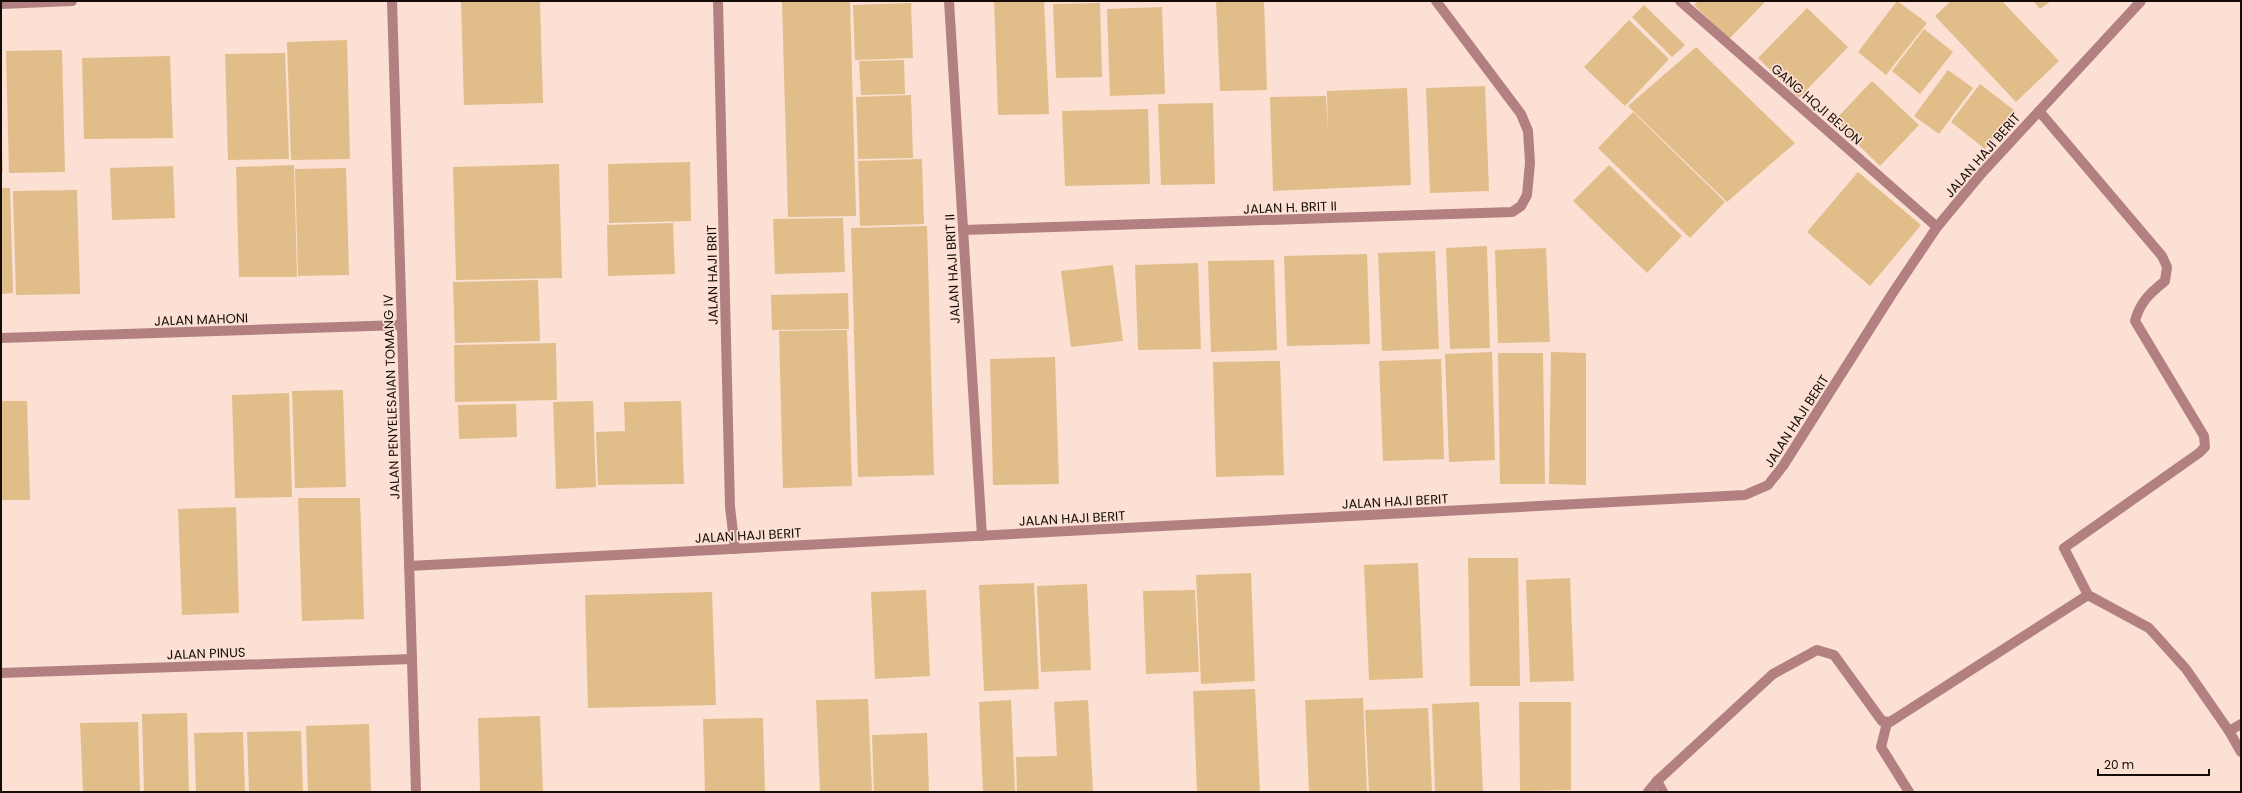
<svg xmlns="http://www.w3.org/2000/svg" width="2242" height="793" font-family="Poppins,sans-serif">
  <rect width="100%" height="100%" fill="#fbe0d3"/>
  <!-- building -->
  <g fill="#e1bd8a">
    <polygon points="461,1 540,1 543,103 464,105"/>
    <polygon points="782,1 850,1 856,216 788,217"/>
    <polygon points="994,1 1044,1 1049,114 998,115"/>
    <polygon points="1216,1 1264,1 1267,90 1220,91"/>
    <polygon points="1698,1 1766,1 1729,39 1694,5"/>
    <polygon points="1897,1 1927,23 1886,75 1858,52"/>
    <polygon points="1951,1 2002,1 2059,61 2016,102 1935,16"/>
    <polygon points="2033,1 2051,1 2040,9"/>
    <polygon points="911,3 913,58 855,60 853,5"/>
    <polygon points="1100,3 1102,77 1056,78 1053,4"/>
    <polygon points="1644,5 1685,45 1672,57 1632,17"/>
    <polygon points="1162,7 1165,94 1110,96 1107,9"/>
    <polygon points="1807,8 1848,47 1799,98 1758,58"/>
    <polygon points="1629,20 1669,59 1625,106 1584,67"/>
    <polygon points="1924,29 1953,52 1920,94 1892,71"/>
    <polygon points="347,40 350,159 291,160 287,42"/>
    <polygon points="1696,47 1795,143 1727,202 1628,106"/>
    <polygon points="62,50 65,172 9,173 6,51"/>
    <polygon points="285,53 289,159 228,160 225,54"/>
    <polygon points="170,56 173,138 84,139 82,58"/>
    <polygon points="904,60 905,94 861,95 859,61"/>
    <polygon points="1948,70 1973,88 1939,134 1914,116"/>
    <polygon points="1872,81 1919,125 1880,166 1834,121"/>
    <polygon points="1980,84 2015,111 1985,149 1951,122"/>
    <polygon points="1485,86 1489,191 1430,193 1426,88"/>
    <polygon points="1407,88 1411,185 1273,191 1270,97 1326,96 1328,134 1327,91"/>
    <polygon points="911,95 913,158 858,159 856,97"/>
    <polygon points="1213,103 1215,184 1161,185 1158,104"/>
    <polygon points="1148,109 1150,184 1065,186 1062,111"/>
    <polygon points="1633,112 1725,202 1690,238 1598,148"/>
    <polygon points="1,151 2,151 3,172 1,172"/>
    <polygon points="922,159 924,224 860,226 858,161"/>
    <polygon points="690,162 691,221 609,223 608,164"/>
    <polygon points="559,164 562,278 456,280 453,167"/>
    <polygon points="294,165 297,277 239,277 236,167"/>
    <polygon points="1609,165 1682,236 1647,273 1573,201"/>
    <polygon points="173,166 175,218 112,220 110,168"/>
    <polygon points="346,168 349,275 298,276 295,169"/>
    <polygon points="1858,172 1921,225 1870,286 1807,232"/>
    <polygon points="1,188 10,188 13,293 1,294"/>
    <polygon points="77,190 80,294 16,295 13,191"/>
    <polygon points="843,218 845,272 775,274 773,219"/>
    <polygon points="673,223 675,274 608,276 607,225"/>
    <polygon points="927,226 934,475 858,477 851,228"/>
    <polygon points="1487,246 1490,348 1450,349 1446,248"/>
    <polygon points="1546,248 1550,342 1498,343 1495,250"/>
    <polygon points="1435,251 1439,349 1382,351 1378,253"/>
    <polygon points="1367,254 1370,344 1287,346 1284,256"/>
    <polygon points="1274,260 1277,350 1211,352 1208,261"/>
    <polygon points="1198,263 1201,349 1138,350 1135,265"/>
    <polygon points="1113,265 1123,341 1071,347 1061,271"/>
    <polygon points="538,280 540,341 455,343 453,282"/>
    <polygon points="848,293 849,329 772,330 771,295"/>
    <polygon points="847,330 852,486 783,488 779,331"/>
    <polygon points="556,343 557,400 455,402 454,345"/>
    <polygon points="1492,352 1495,460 1449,462 1445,354"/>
    <polygon points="1551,352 1586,353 1586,485 1549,484"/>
    <polygon points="1498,353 1543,353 1545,484 1500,484"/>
    <polygon points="1055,357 1059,484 993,485 990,359"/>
    <polygon points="1441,359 1444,459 1383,461 1379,361"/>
    <polygon points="1280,361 1284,475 1216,477 1213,362"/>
    <polygon points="343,390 346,487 295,488 292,391"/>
    <polygon points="289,393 292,497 235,498 232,395"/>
    <polygon points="1,401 27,401 30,500 1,500"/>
    <polygon points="593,401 596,487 556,489 553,402"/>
    <polygon points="681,401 684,484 598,485 596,432 625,431 624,402"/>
    <polygon points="516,404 517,437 459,439 458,405"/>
    <polygon points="298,498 360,498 364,619 302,621"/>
    <polygon points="236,507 239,613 182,615 178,509"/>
    <polygon points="1468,558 1518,558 1520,686 1470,686"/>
    <polygon points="1418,563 1423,678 1369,680 1364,565"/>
    <polygon points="1251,573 1255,681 1201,684 1196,575"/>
    <polygon points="1570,578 1574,681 1530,682 1526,580"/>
    <polygon points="1034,583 1039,689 984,691 979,585"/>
    <polygon points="1087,584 1091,670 1041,672 1037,586"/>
    <polygon points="926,590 930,676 875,679 871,592"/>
    <polygon points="1195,590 1199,672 1146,674 1143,591"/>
    <polygon points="712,592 716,705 588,708 585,595"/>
    <polygon points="1255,689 1260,792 1197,792 1193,691"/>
    <polygon points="1363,698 1367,792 1309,792 1305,700"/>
    <polygon points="868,699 872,792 820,792 816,700"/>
    <polygon points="1011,700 1015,792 983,792 979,702"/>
    <polygon points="1088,700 1093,792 1017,792 1016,757 1057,756 1054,702"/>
    <polygon points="1479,702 1483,792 1435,792 1432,704"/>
    <polygon points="1519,702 1571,702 1571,790 1520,791"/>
    <polygon points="1428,708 1432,792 1369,792 1365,710"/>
    <polygon points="187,713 189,792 144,792 142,714"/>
    <polygon points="540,716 543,792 480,792 478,718"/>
    <polygon points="763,718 765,792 705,792 703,719"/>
    <polygon points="138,722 140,792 83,792 80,723"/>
    <polygon points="369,724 371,792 308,792 306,726"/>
    <polygon points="301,731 303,792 249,792 247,732"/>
    <polygon points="243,732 245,792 196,792 194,733"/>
    <polygon points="927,733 929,792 874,792 872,735"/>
  </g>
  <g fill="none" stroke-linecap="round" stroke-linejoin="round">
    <!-- minor -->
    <g stroke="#b28081" stroke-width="10">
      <polyline points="392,1 416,792"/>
      <polyline points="718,1 730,507 735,549"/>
      <polyline points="949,1 982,536"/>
      <polyline points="1680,1 1937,227"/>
      <polyline points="1,4 72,1"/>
      <path d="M2039 111 2162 256 2167 267 2165 281C2150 293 2140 302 2135 321L2204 436 2205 447 2199 453 2064 548 2088 595 2149 628 2186 669 2229 731 2241 752"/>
      <polyline points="963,230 1512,212 1521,206 1527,195 1530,163 1528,131 1521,114 1436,1"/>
      <polyline points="1,338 402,325"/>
      <polyline points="409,566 1745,495 1768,485 1783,466 1892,294 1937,227 1981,174 2141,1"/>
      <polyline points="1,673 412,659"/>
      <polyline points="1887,723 1881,747 1909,792"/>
      <polyline points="2229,731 2241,724"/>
      <polyline points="1657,781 1663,792"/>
      <polyline points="1648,792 1657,781 1773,674 1817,650 1834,655 1882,721 1890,722 2088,595"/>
    </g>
  </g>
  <g text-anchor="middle" stroke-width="3.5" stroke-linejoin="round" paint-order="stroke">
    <!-- street labels -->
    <g font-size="13" fill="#150c08" stroke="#fbe0d3">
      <text transform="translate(1817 104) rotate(41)" y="5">GANG HQJI BEJON</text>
      <text transform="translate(1982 155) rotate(-49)" y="5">JALAN HAJI BERIT</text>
      <text transform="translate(1290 207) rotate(-2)" y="5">JALAN H. BRIT II</text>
      <text transform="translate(952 269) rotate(-93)" y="5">JALAN HAJI BRIT II</text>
      <text transform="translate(712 275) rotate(-91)" y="5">JALAN HAJI BRIT</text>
      <text transform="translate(201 319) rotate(-2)" y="5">JALAN MAHONI</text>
      <text transform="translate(391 397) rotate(-92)" y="5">JALAN PENYELESAIAN TOMANG IV</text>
      <text transform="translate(1796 421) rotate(-57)" y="5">JALAN HAJI BERIT</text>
      <text transform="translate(1395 501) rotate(-3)" y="5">JALAN HAJI BERIT</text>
      <text transform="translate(1072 518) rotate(-3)" y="5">JALAN HAJI BERIT</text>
      <text transform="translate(748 535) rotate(-3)" y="5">JALAN HAJI BERIT</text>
      <text transform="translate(206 653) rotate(-2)" y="5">JALAN PINUS</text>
    </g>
  </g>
  <!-- border -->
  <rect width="2242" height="793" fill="none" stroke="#150c08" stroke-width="4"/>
  <!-- scale -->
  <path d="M2098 769v6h111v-6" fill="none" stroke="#150c08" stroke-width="2"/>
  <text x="2104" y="769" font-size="12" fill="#150c08" stroke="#fbe0d3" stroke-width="3" paint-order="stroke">20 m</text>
</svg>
